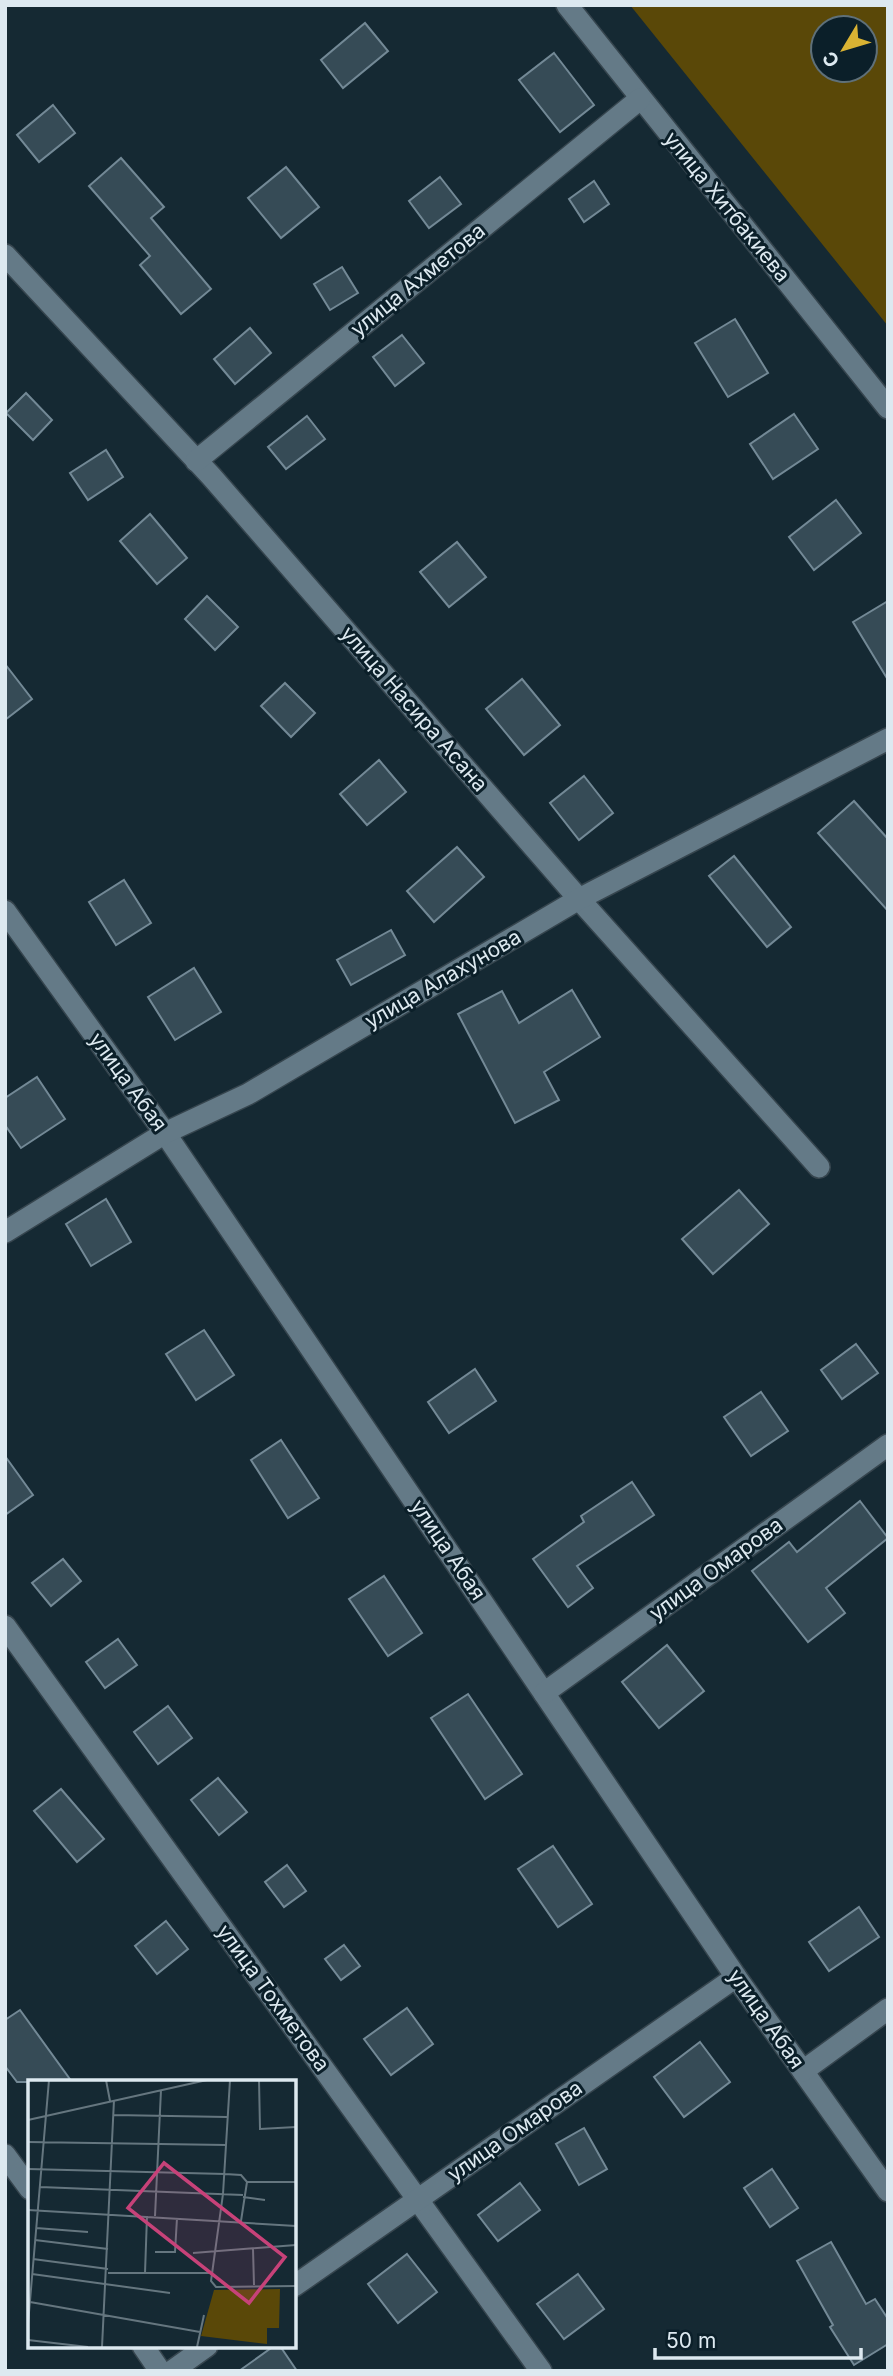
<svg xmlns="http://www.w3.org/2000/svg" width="893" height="2376" font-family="Inter,sans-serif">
  <rect width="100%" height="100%" fill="#152933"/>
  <!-- green -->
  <path fill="#5a4808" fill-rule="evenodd" d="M630 5H888V326ZM823 28H865V70H823Z"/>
  <!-- building -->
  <g fill="#364b56" stroke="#738996" stroke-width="2">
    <polygon points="365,23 388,51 343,88 321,60"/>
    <polygon points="554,53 594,105 560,132 519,80"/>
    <polygon points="53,105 75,133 39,162 17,135"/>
    <polygon points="121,158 164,207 151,218 211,289 181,314 140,265 150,256 89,186"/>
    <polygon points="286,167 319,207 281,238 248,198"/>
    <polygon points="440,177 461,204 429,228 409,201"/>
    <polygon points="594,181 609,204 584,222 569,199"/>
    <polygon points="342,267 358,293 330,310 314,284"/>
    <polygon points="735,319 768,373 728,397 695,343"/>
    <polygon points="250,328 271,353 235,384 214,359"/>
    <polygon points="402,335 424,363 395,386 373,357"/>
    <polygon points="26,393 52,420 33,440 6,413"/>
    <polygon points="794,414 818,449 773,479 750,444"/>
    <polygon points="307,416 325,439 286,469 268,447"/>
    <polygon points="106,450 123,477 88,500 70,473"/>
    <polygon points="836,500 861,533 814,570 789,537"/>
    <polygon points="150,514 187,558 157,584 120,541"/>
    <polygon points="457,542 486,577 449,607 420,572"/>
    <polygon points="207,596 238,627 215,650 185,619"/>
    <polygon points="888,601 888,680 853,622"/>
    <polygon points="5,664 32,699 5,720"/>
    <polygon points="522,679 560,725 524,755 486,709"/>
    <polygon points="285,683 315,713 291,737 261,706"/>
    <polygon points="379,760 406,792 367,825 340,794"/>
    <polygon points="584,776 613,813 579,840 550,803"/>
    <polygon points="854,801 888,839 888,911 818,833"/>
    <polygon points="457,847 484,877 434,922 407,891"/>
    <polygon points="734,856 791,927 767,947 709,876"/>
    <polygon points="124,880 151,923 116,945 89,902"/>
    <polygon points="391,930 405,955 351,985 337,960"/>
    <polygon points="194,968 221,1012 175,1040 148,997"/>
    <polygon points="572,990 600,1037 544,1072 559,1100 515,1123 458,1014 502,991 519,1023"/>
    <polygon points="37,1077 65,1119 21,1148 5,1125 5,1098"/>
    <polygon points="739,1190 769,1224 713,1274 682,1239"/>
    <polygon points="106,1199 131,1242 91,1266 66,1224"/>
    <polygon points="204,1330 234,1375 196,1400 166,1354"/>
    <polygon points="856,1344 878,1373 842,1399 821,1370"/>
    <polygon points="475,1369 496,1401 449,1433 428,1402"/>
    <polygon points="761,1392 788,1431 751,1456 724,1417"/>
    <polygon points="281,1440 319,1498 288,1518 251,1460"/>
    <polygon points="5,1456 33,1495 5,1515"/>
    <polygon points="632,1482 654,1515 577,1566 593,1588 568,1607 533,1559 584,1522 581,1516"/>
    <polygon points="860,1501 888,1538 826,1588 845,1613 808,1642 752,1571 789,1542 797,1552"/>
    <polygon points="63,1559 81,1581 51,1606 32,1583"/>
    <polygon points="384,1576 422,1633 388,1656 349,1599"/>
    <polygon points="118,1639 137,1665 105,1688 86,1662"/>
    <polygon points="667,1645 704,1691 659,1728 622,1682"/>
    <polygon points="468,1694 522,1774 485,1799 431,1718"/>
    <polygon points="168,1706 192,1738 158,1764 134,1732"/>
    <polygon points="218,1778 247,1812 219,1835 191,1800"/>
    <polygon points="61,1789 104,1839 77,1862 34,1811"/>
    <polygon points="553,1846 592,1904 558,1927 518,1869"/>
    <polygon points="287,1865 306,1891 284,1907 265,1882"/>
    <polygon points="859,1907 879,1937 829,1971 809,1942"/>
    <polygon points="166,1921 188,1949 157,1974 135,1946"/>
    <polygon points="344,1945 360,1966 341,1980 325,1959"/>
    <polygon points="407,2008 433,2044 391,2075 364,2039"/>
    <polygon points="20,2010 72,2082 17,2082 5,2066 5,2020"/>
    <polygon points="700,2042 730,2082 684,2117 654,2077"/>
    <polygon points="584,2128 607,2169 579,2185 556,2144"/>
    <polygon points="772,2169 798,2208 770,2227 744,2188"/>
    <polygon points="520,2183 540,2210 498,2241 478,2215"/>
    <polygon points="831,2242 866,2304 875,2299 888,2319 888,2344 854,2365 830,2327 833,2325 797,2261"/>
    <polygon points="407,2254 437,2292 398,2323 368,2284"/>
    <polygon points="578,2274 604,2309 564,2339 537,2304"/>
    <polygon points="274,2346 280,2346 297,2371 239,2371"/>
  </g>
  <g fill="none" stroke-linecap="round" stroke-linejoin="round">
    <defs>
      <g id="minor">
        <polyline points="567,5 888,408"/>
        <polyline points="5,255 211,476 579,899 819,1167"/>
        <polyline points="196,461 640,99"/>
        <polyline points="5,911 165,1133 736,1977 888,2191"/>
        <polyline points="5,1232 165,1133 248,1094 579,899 888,739"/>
        <polyline points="5,1626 541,2371"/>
        <polyline points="544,1693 888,1445"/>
        <polyline points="803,2071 888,2009"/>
        <polyline points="5,2155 30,2189"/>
        <polyline points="294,2286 736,1977"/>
        <polyline points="143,2346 160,2371"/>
        <polyline points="172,2371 207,2346"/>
      </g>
    </defs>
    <!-- minor casing -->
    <use href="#minor" stroke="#36454e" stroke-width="24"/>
    <!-- minor -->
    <use href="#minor" stroke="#647a87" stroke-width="21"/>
  </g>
  <g text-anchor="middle" stroke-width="6" stroke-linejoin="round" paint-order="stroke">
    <!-- street labels -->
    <g font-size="21" fill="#dde9f0" stroke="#0b1f29">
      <text transform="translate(727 207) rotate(51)" y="7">улица Хитбакиева</text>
      <text transform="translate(418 280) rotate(-39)" y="7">улица Ахметова</text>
      <text transform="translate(414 709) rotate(49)" y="7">улица Насира Асана</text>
      <text transform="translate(443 979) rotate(-30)" y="7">улица Алахунова</text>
      <text transform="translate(128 1082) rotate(54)" y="7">улица Абая</text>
      <text transform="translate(448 1550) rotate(56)" y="7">улица Абая</text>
      <text transform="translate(716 1569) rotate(-36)" y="7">улица Омарова</text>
      <text transform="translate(273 1998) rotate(54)" y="7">улица Тохметова</text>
      <text transform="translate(766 2019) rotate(55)" y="7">улица Абая</text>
      <text transform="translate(515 2131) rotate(-35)" y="7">улица Омарова</text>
    </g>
  </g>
  <!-- overview -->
  <g transform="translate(28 2080)">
    <rect width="268" height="268" fill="#152933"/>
    <path d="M252 209 251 248H239V264L173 256 186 210Z" fill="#5a4808"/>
    <path fill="none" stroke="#65767f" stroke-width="2" d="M78 0 82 21M202 0 195 114 183 201 188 207 268 206M231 0 232 49 268 47M86 35 199 37M0 40 179 0M0 62 198 65M0 89 197 94 213 95 219 102H268M12 107 215 115M215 117 237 120M0 130 268 146M127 136 133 10M213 141 219 102M8 148 60 152M7 160 80 169M225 169 226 205M127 172H147L149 138M165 173 268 165M5 179 80 189M80 193H184M117 193 119 136M4 194 142 213M2 222 172 252M0 244 21 0M0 260 60 267M74 267 86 20M169 267 176 235"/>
    <path fill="#c74279" fill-opacity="0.15" stroke="#c74279" stroke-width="3.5" d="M136 83 257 177 221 223 100 128Z"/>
    <rect width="268" height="268" fill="none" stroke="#dde9f0" stroke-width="3.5"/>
  </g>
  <!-- border -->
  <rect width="893" height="2376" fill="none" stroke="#dde9f0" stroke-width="14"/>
  <!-- north arrow -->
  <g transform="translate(844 49) rotate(232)"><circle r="33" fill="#0b1f29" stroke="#5f7079" stroke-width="2"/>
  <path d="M0-5L12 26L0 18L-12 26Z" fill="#dab333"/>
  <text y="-10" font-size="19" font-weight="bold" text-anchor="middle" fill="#dde9f0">С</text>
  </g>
  <!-- scale -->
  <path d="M655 2348v10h206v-10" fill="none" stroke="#dde9f0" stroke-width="3.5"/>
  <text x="666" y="2348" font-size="21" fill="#dde9f0" stroke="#0b1f29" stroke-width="5" paint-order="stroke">50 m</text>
</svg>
